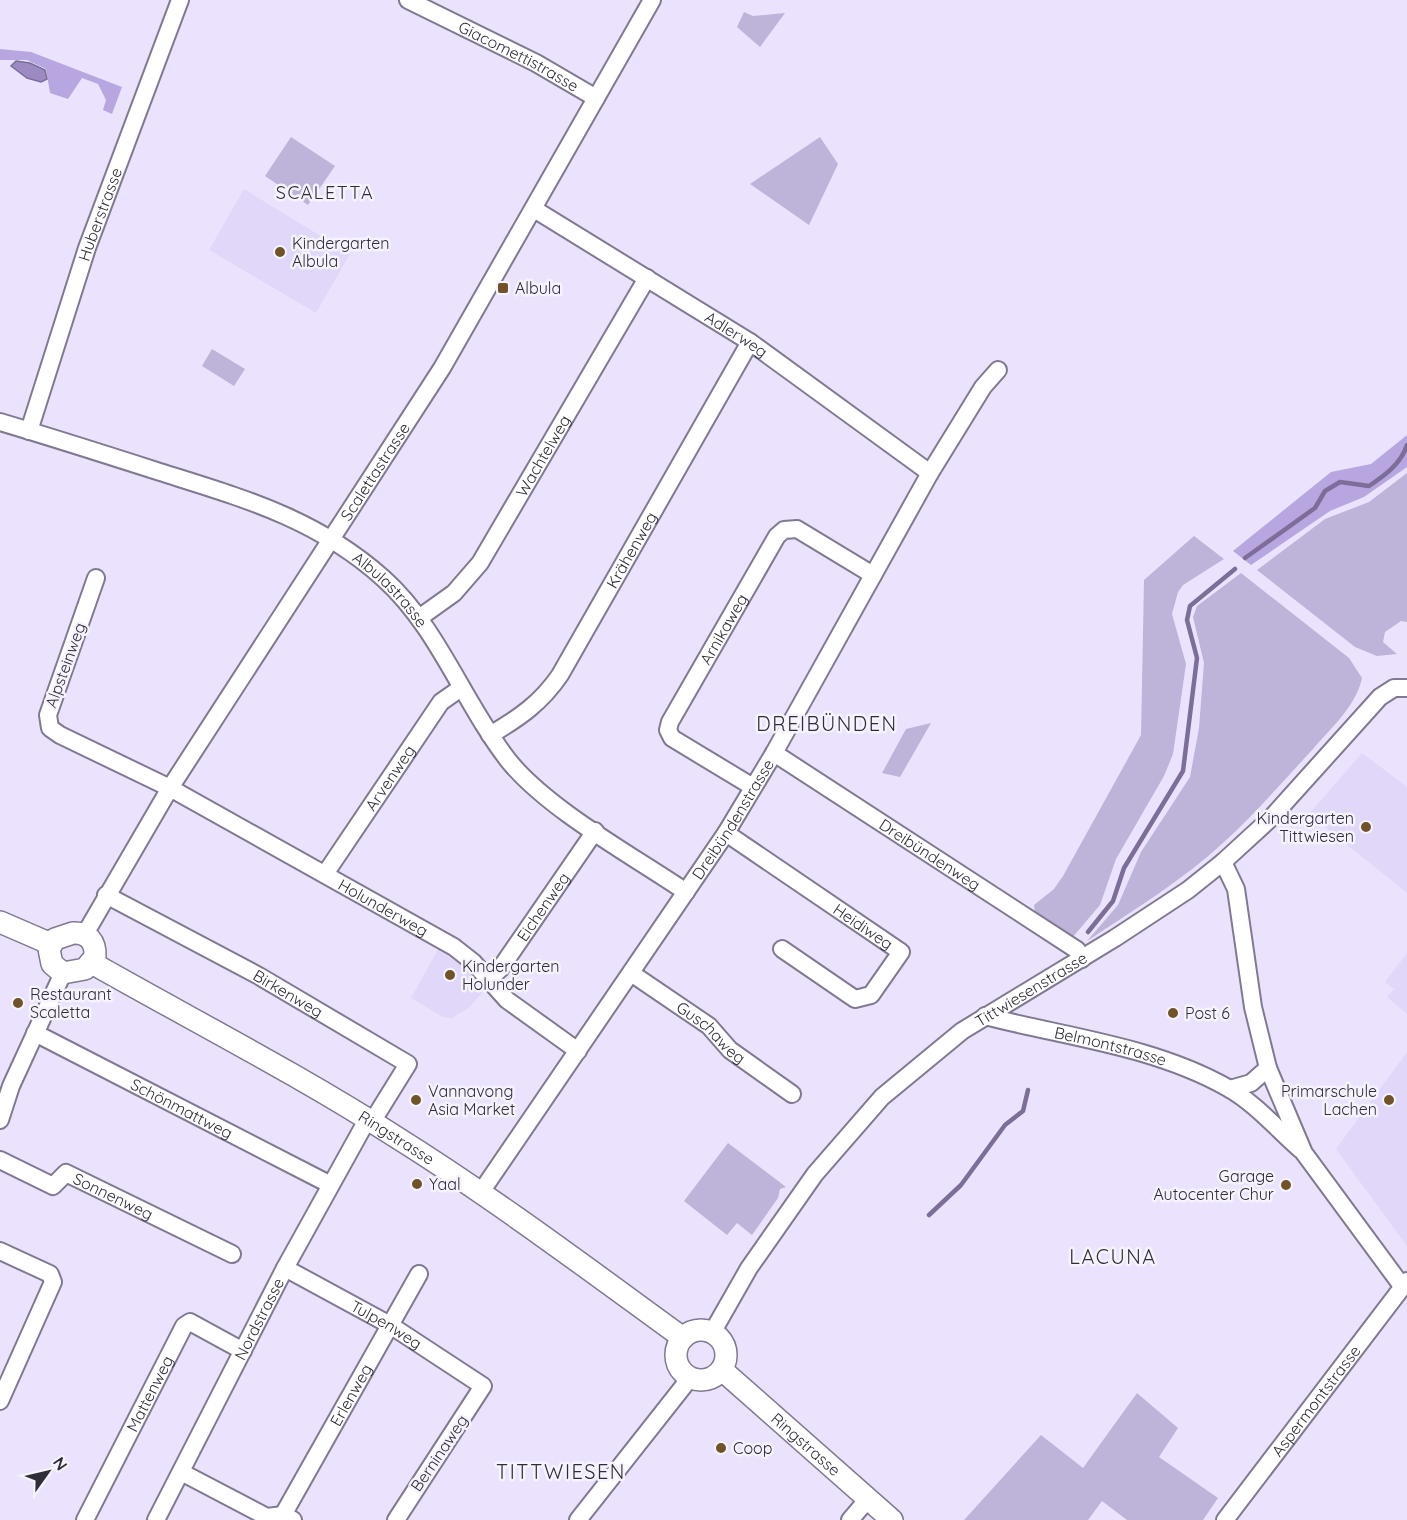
<svg xmlns="http://www.w3.org/2000/svg" width="1407" height="1520" font-family="Quicksand,sans-serif">
  <rect width="100%" height="100%" fill="#ebe3fe"/>
  <!-- built -->
  <g fill="#e1d7f9">
    <polygon points="244,189 350,254 316,313 209,250"/>
    <polygon points="1362,753 1407,787 1407,893 1309,814"/>
    <polygon points="440,946 465,962 487,987 470,1007 452,1018 443,1017 411,998"/>
    <polygon points="1407,953 1407,1014 1387,997 1394,989 1385,982"/>
    <polygon points="1407,1052 1407,1246 1336,1149"/>
  </g>
  <!-- green -->
  <g fill="#beb3d8">
    <polygon points="744,12 753,16 785,13 760,47 737,27"/>
    <polygon points="291,137 335,166 308,205 265,176"/>
    <polygon points="820,137 838,164 809,225 750,184"/>
    <polygon points="212,349 245,369 234,386 202,366"/>
    <polygon points="1407,473 1407,622 1401,621 1385,632 1383,642 1397,654 1377,656 1355,647 1257,570 1325,519 1369,502"/>
    <polygon points="1194,536 1224,559 1183,585 1178,592 1172,614 1186,664 1173,754 1164,776 1116,859 1100,905 1072,938 1035,913 1034,905 1054,889 1063,876 1141,735 1144,580"/>
    <path d="M1241 573 1349 658 1362 678C1356 706 1331 728 1313 749 1284 780 1256 813 1224 842 1183 880 1134 910 1087 941L1118 905 1141 852 1190 777 1199 728 1204 663 1193 617 1197 606Z"/>
    <polygon points="931,723 900,777 882,773 906,729"/>
    <polygon points="728,1143 786,1187 780,1189 778,1198 752,1235 737,1223 727,1235 684,1201"/>
    <polygon points="1137,1393 1178,1428 1159,1457 1218,1498 1203,1520 1127,1520 1102,1501 1088,1520 964,1520 1041,1435 1083,1468"/>
  </g>
  <!-- forest -->
  <g fill="#b8a6e0">
    <polygon points="0,49 31,52 122,87 112,114 103,110 106,100 98,84 82,78 68,99 50,93 46,69 27,60 0,60"/>
    <polygon points="1407,435 1407,467 1364,497 1330,511 1251,565 1233,551 1331,472 1371,464"/>
  </g>
  <!-- water -->
  <polygon fill="#9c8ac2" stroke="#7c6e99" stroke-width="1.5" points="16,61 30,63 45,70 47,79 41,82 27,78 11,66"/>
  <g fill="none" stroke-linecap="round" stroke-linejoin="round">
    <!-- stream -->
    <g stroke="#7c6e99" stroke-width="4.5">
      <path d="M1245 558 1315 508 1325 491 1340 482 1369 486C1384 476 1401 464 1407 445"/>
      <polyline points="1088,932 1113,901 1124,868 1183,771 1197,658 1187,620 1190,606 1235,569"/>
      <polyline points="929,1215 961,1185 1005,1125 1023,1111 1028,1090"/>
    </g>
    <defs>
      <g id="minor">
        <path id="s1" d="M408 0 536 63 596 98"/>
        <path id="s2" d="M534 209 750 342 930 473"/>
        <path id="s3" d="M0 422C54 438 107 455 160 472 242 498 316 518 383 578 438 627 463 702 508 760 547 809 633 856 686 892"/>
        <path id="s4" d="M29 431 87 248 180 0"/>
        <path id="s5" d="M96 578 48 715 50 728 60 735 170 788 454 947 473 962 507 1000 578 1051"/>
        <path id="s6" d="M419 618 454 593 480 563 647 278"/>
        <path id="s7" d="M490 735C519 718 541 703 560 675L750 342"/>
        <path id="s8" d="M774 753 1077 950 1082 959"/>
        <path id="s9" d="M753 787 672 738 668 730 670 722 777 536 784 530 797 529 873 575"/>
        <path id="s10" d="M726 833 901 952 871 995 855 999 782 949"/>
        <polyline points="1223,862 1236,889 1253,1007 1268,1068 1304,1153 1402,1286"/>
        <path id="s11" d="M325 874 441 702 461 688"/>
        <path id="s12" d="M106 895 259 976 408 1064 372 1122"/>
        <path id="s13" d="M85 934 170 788 442 368 652 0"/>
        <path id="s14" d="M631 973 709 1026 730 1050 792 1094"/>
        <path id="s15" d="M488 980 500 969 595 831"/>
        <path id="s16" d="M985 1016C1066 1037 1154 1046 1228 1088 1255 1103 1278 1130 1301 1150"/>
        <path id="s17" d="M35 1033 329 1184"/>
        <polyline points="1230,1089 1251,1083 1268,1068"/>
        <polyline points="0,1120 11,1086 63,973"/>
        <path id="s18" d="M0 1160 53 1186 66 1173 232 1254"/>
        <path id="s19" d="M481 1192 726 833 774 753 930 473 983 387 998 370"/>
        <polyline points="0,1251 50,1274 53,1282 0,1401"/>
        <path id="s20" d="M285 1268 390 1325 483 1386 396 1520"/>
        <path id="s21" d="M712 1333 749 1268 815 1174 882 1097 962 1031 1115 938 1188 890 1223 862 1271 818 1380 697 1394 688H1407"/>
        <polyline points="181,1472 267,1517 283,1515 293,1520"/>
        <path id="s22" d="M283 1515 419 1274"/>
        <path id="s23" d="M85 1520 184 1326 190 1322 243 1351"/>
        <path id="s24" d="M156 1520 285 1268 367 1120"/>
        <polyline points="578,1520 690,1378"/>
        <polyline points="850,1520 868,1499"/>
        <path id="s25" d="M1225 1520 1407 1281"/>
      </g>
      <g id="major">
        <polyline points="0,922 51,944"/>
        <path d="M73 933C88 932 96 942 95 957L85 969 63 973 52 964 49 949 55 939Z"/>
        <path id="s26" d="M92 963C194 1021 298 1074 396 1137 495 1199 588 1269 683 1338"/>
        <circle cx="701" cy="1355" r="25"/>
        <path id="s27" d="M722 1370 892 1520"/>
      </g>
    </defs>
    <!-- minor casing -->
    <use href="#minor" stroke="#807991" stroke-width="20"/>
    <!-- major casing -->
    <use href="#major" stroke="#807991" stroke-width="24"/>
    <!-- minor -->
    <use href="#minor" stroke="#fff" stroke-width="16"/>
    <!-- major -->
    <use href="#major" stroke="#fff" stroke-width="21"/>
  </g>
  <!-- markers -->
  <g fill="#715328" stroke="#f6f3fe" stroke-width="2">
    <circle cx="280" cy="252" r="6"/>
    <rect x="497" y="282" width="12" height="12" rx="3"/>
    <circle cx="1366" cy="827" r="6"/>
    <circle cx="450" cy="975" r="6"/>
    <circle cx="18" cy="1003" r="6"/>
    <circle cx="1173" cy="1013" r="6"/>
    <circle cx="416" cy="1100" r="6"/>
    <circle cx="1389" cy="1100" r="6"/>
    <circle cx="417" cy="1184" r="6"/>
    <circle cx="1286" cy="1185" r="6"/>
    <circle cx="721" cy="1448" r="6"/>
  </g>
  <g text-anchor="middle" stroke-width="5" stroke-linejoin="round" paint-order="stroke">
    <!-- street labels -->
    <g font-size="16" fill="#302d38" stroke="#f6f3fe">
      <text dy="6" stroke="none"><textPath href="#s1" startOffset="124">Giacomettistrasse</textPath></text>
      <text dy="6" stroke="none"><textPath href="#s4" startOffset="228">Huberstrasse</textPath></text>
      <text dy="6" stroke="none"><textPath href="#s2" startOffset="238">Adlerweg</textPath></text>
      <text dy="6" stroke="none"><textPath href="#s6" startOffset="207">Wachtelweg</textPath></text>
      <text dy="6" stroke="none"><textPath href="#s13" startOffset="546">Scalettastrasse</textPath></text>
      <text dy="6" stroke="none"><textPath href="#s7" startOffset="237">Krähenweg</textPath></text>
      <text dy="6" stroke="none"><textPath href="#s3" startOffset="430">Albulastrasse</textPath></text>
      <text dy="6" stroke="none"><textPath href="#s9" startOffset="219">Arnikaweg</textPath></text>
      <text transform="translate(65 665) rotate(-70)" y="6">Alpsteinweg</text>
      <text dy="6" stroke="none"><textPath href="#s11" startOffset="116">Arvenweg</textPath></text>
      <text dy="6" stroke="none"><textPath href="#s19" startOffset="450">Dreibündenstrasse</textPath></text>
      <text dy="6" stroke="none"><textPath href="#s8" startOffset="186">Dreibündenweg</textPath></text>
      <text dy="6" stroke="none"><textPath href="#s5" startOffset="537">Holunderweg</textPath></text>
      <text dy="6" stroke="none"><textPath href="#s15" startOffset="92">Eichenweg</textPath></text>
      <text dy="6" stroke="none"><textPath href="#s10" startOffset="166">Heidiweg</textPath></text>
      <text dy="6" stroke="none"><textPath href="#s21" startOffset="476">Tittwiesenstrasse</textPath></text>
      <text dy="6" stroke="none"><textPath href="#s12" startOffset="207">Birkenweg</textPath></text>
      <text dy="6" stroke="none"><textPath href="#s14" startOffset="100">Guschaweg</textPath></text>
      <text dy="6" stroke="none"><textPath href="#s16" startOffset="129">Belmontstrasse</textPath></text>
      <text dy="6" stroke="none"><textPath href="#s17" startOffset="165">Schönmattweg</textPath></text>
      <text dy="6" stroke="none"><textPath href="#s26" startOffset="351">Ringstrasse</textPath></text>
      <text dy="6" stroke="none"><textPath href="#s18" startOffset="130">Sonnenweg</textPath></text>
      <text dy="6" stroke="none"><textPath href="#s24" startOffset="226">Nordstrasse</textPath></text>
      <text dy="6" stroke="none"><textPath href="#s20" startOffset="116">Tulpenweg</textPath></text>
      <text dy="6" stroke="none"><textPath href="#s23" startOffset="142">Mattenweg</textPath></text>
      <text dy="6" stroke="none"><textPath href="#s22" startOffset="138">Erlenweg</textPath></text>
      <text dy="6" stroke="none"><textPath href="#s25" startOffset="150">Aspermontstrasse</textPath></text>
      <text dy="6" stroke="none"><textPath href="#s27" startOffset="112">Ringstrasse</textPath></text>
      <text transform="translate(439 1453) rotate(-56)" y="6">Berninaweg</text>
    </g>
    <!-- poi labels -->
    <g font-size="16" fill="#302d38" stroke="#f6f3fe" text-anchor="start">
      <text x="292" y="249">Kindergarten<tspan x="292" dy="18">Albula</tspan></text>
      <text x="515" y="294">Albula</text>
      <text x="1354" y="824" text-anchor="end">Kindergarten<tspan x="1354" dy="18">Tittwiesen</tspan></text>
      <text x="462" y="972">Kindergarten<tspan x="462" dy="18">Holunder</tspan></text>
      <text x="30" y="1000">Restaurant<tspan x="30" dy="18">Scaletta</tspan></text>
      <text x="1185" y="1019">Post 6</text>
      <text x="428" y="1097">Vannavong<tspan x="428" dy="18">Asia Market</tspan></text>
      <text x="1377" y="1097" text-anchor="end">Primarschule<tspan x="1377" dy="18">Lachen</tspan></text>
      <text x="1274" y="1182" text-anchor="end">Garage<tspan x="1274" dy="18">Autocenter Chur</tspan></text>
      <text x="429" y="1190">Yaal</text>
      <text x="733" y="1454">Coop</text>
    </g>
    <!-- neighbourhood labels -->
    <g font-size="18" letter-spacing="1.5" fill="#302d38" stroke="#f6f3fe">
      <text x="325" y="199">SCALETTA</text>
    </g>
    <!-- quarter labels -->
    <g font-size="20" letter-spacing="1.5" fill="#302d38" stroke="#f6f3fe">
      <text x="827" y="731">DREIBÜNDEN</text>
      <text x="1113" y="1264">LACUNA</text>
      <text x="561" y="1479">TITTWIESEN</text>
    </g>
  </g>
  <!-- north arrow -->
  <g transform="translate(48 1472) rotate(56)" stroke="#f6f3fe" stroke-width="4.5" paint-order="stroke">
  <path d="M0-4.5L10 22L0 15L-10 22Z" fill="#302d38"/>
  <text y="-9" font-size="16" font-weight="bold" text-anchor="middle" fill="#302d38">N</text>
  </g>
</svg>
